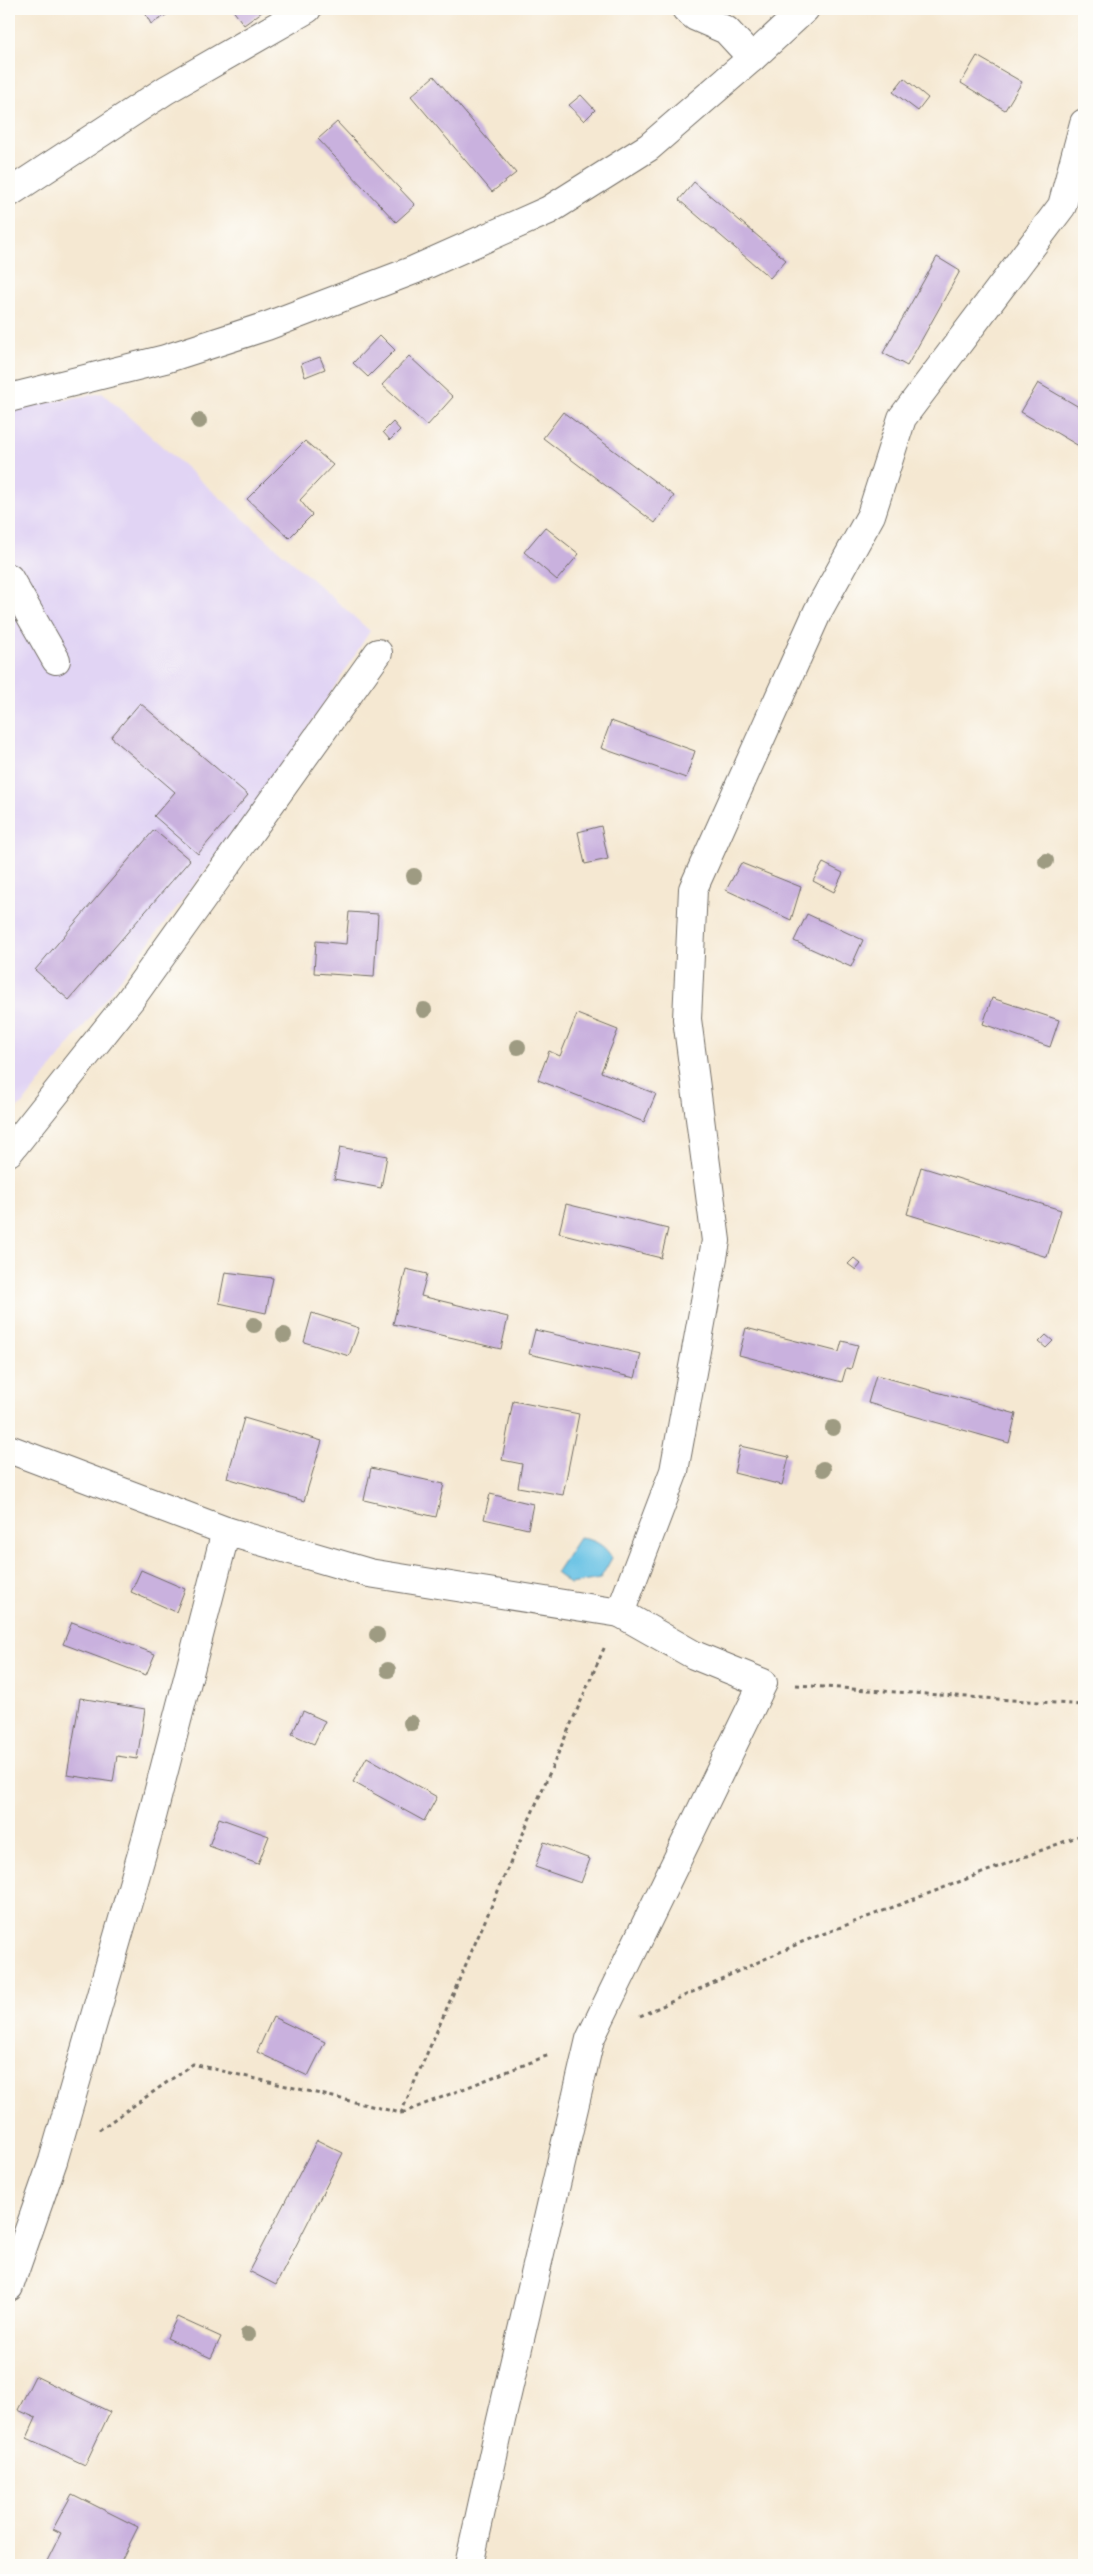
<svg xmlns="http://www.w3.org/2000/svg" width="1093" height="2574" font-family="Itim,sans-serif">
  <rect width="100%" height="100%" fill="#fdfcf7"/>
  <filter id="ink" filterUnits="userSpaceOnUse"><feTurbulence type="fractalNoise" baseFrequency=".02" numOctaves="2"/><feDisplacementMap in="SourceGraphic" scale="10" xChannelSelector="R" yChannelSelector="G"/><feConvolveMatrix kernelMatrix="1 2 1 2 8 2 1 2 1" color-interpolation-filters="sRGB"/></filter>
  <filter id="wash" filterUnits="userSpaceOnUse"><feTurbulence type="fractalNoise" baseFrequency=".0096" numOctaves="4" result="noise"/><feDisplacementMap in="SourceGraphic" scale="20" xChannelSelector="R" yChannelSelector="G"/><feGaussianBlur stdDeviation="1.12" result="paint"/><feColorMatrix in="noise" values="0 0 0 0 0 0 0 0 0 0 0 0 0 0 0 0 0 1.4 0 .05"/><feComposite in="paint" operator="in"/></filter>
  <g filter="url(#wash)">
    <rect width="100%" height="100%" fill="#f5e8d2"/>
    <!-- built -->
    <polygon fill="#e1d4f4" points="102,393 370,631 270,788 22,1105 9,1112 9,409"/>
    <!-- water -->
    <path fill="#66c1e4" stroke="#487688" d="M579 1538C594 1539 605 1545 612 1558L600 1579 570 1584 556 1573Z"/>
    <g id="blocks">
      <!-- building -->
      <g fill="#c9b1de">
        <polygon points="143,9 172,9 173,11 151,24"/>
        <polygon points="232,9 266,9 244,25"/>
        <polygon points="977,56 1022,82 1005,110 961,83"/>
        <polygon points="434,76 516,173 492,192 411,96"/>
        <polygon points="904,78 928,98 918,111 893,92"/>
        <polygon points="581,95 595,110 584,121 569,105"/>
        <polygon points="337,122 415,205 396,222 318,139"/>
        <polygon points="694,182 786,260 770,278 679,200"/>
        <polygon points="937,257 960,271 907,366 883,353"/>
        <polygon points="380,335 395,350 368,377 353,363"/>
        <polygon points="409,356 453,397 427,426 382,385"/>
        <polygon points="320,357 325,369 305,377 301,364"/>
        <polygon points="1038,383 1084,410 1084,449 1021,412"/>
        <polygon points="563,412 674,496 655,523 543,438"/>
        <polygon points="393,422 400,430 390,440 383,432"/>
        <polygon points="305,441 333,465 300,500 312,515 289,538 247,499"/>
        <polygon points="545,527 579,554 557,580 524,552"/>
        <polygon points="140,703 248,795 198,854 154,816 175,792 111,737"/>
        <polygon points="611,721 695,751 686,778 601,748"/>
        <polygon points="601,826 608,859 585,864 578,832"/>
        <polygon points="154,830 190,860 69,1000 35,970"/>
        <polygon points="741,863 801,887 791,920 726,890"/>
        <polygon points="823,863 843,873 834,892 813,881"/>
        <polygon points="349,912 378,914 374,977 314,973 316,941 346,944"/>
        <polygon points="807,914 863,940 851,967 794,941"/>
        <polygon points="992,998 1059,1020 1050,1047 983,1024"/>
        <polygon points="577,1014 618,1030 601,1072 656,1094 644,1122 538,1080 549,1051 560,1056"/>
        <polygon points="340,1147 387,1156 381,1188 334,1179"/>
        <polygon points="921,1167 1061,1210 1047,1257 907,1214"/>
        <polygon points="566,1204 668,1229 661,1258 559,1233"/>
        <polygon points="854,1258 861,1264 856,1270 848,1264"/>
        <polygon points="406,1269 427,1274 421,1296 508,1317 501,1349 393,1324"/>
        <polygon points="225,1272 273,1278 266,1313 219,1303"/>
        <polygon points="312,1313 359,1328 349,1356 304,1342"/>
        <polygon points="746,1328 839,1352 842,1341 858,1345 851,1369 846,1368 842,1382 739,1355"/>
        <polygon points="535,1330 641,1354 635,1378 529,1354"/>
        <polygon points="1046,1335 1053,1341 1046,1348 1039,1342"/>
        <polygon points="876,1375 1016,1414 1009,1443 868,1403"/>
        <polygon points="513,1401 579,1414 563,1495 518,1487 522,1464 502,1460"/>
        <polygon points="244,1418 322,1441 304,1501 227,1478"/>
        <polygon points="740,1446 789,1457 782,1485 734,1473"/>
        <polygon points="371,1468 444,1484 436,1517 364,1500"/>
        <polygon points="490,1494 533,1504 528,1529 484,1519"/>
        <polygon points="141,1570 185,1589 176,1612 131,1592"/>
        <polygon points="72,1622 155,1654 146,1675 63,1644"/>
        <polygon points="80,1698 145,1709 137,1759 117,1756 113,1782 67,1775"/>
        <polygon points="303,1711 325,1721 314,1744 292,1734"/>
        <polygon points="367,1757 437,1797 424,1821 353,1782"/>
        <polygon points="219,1818 269,1836 258,1864 209,1846"/>
        <polygon points="544,1842 590,1859 581,1883 535,1867"/>
        <polygon points="273,2017 325,2042 308,2076 257,2052"/>
        <polygon points="317,2140 343,2153 276,2285 249,2271"/>
        <polygon points="177,2317 221,2337 211,2358 167,2338"/>
        <polygon points="35,2376 110,2412 85,2465 27,2438 36,2418 18,2410"/>
        <polygon points="72,2494 138,2527 119,2565 45,2565 61,2533 53,2529"/>
      </g>
    </g>
  </g>
  <g filter="url(#ink)">
    <use href="#blocks" fill-opacity="0" stroke="#726d65" stroke-width="1"/>
    <g fill="none" stroke-linecap="round" stroke-linejoin="round">
      <defs>
        <g id="minor">
          <polyline points="686,9 696,17 726,30 752,58"/>
          <polyline points="9,193 166,90 307,9"/>
          <polyline points="9,398 165,359 267,326 414,270 549,210 649,147 752,58 805,9"/>
          <polyline points="9,578 56,660"/>
          <polyline points="9,1152 130,1000 378,653"/>
          <polyline points="9,1449 226,1531 369,1573 620,1613 674,1471 716,1241 687,1019 693,889 818,611 871,515 902,418 1062,206 1084,123"/>
          <polyline points="9,2287 53,2161 147,1836 226,1531"/>
          <polyline points="469,2565 501,2420 590,2039 763,1683 694,1655 620,1613"/>
        </g>
      </defs>
      <!-- minor casing -->
      <use href="#minor" stroke="#726d65" stroke-width="30"/>
      <!-- path -->
      <g stroke="#726d65" stroke-width="3" stroke-dasharray="4 4" stroke-linecap="butt">
        <polyline points="796,1685 1084,1705"/>
        <polyline points="640,2016 802,1942 1084,1834"/>
        <polyline points="402,2113 549,2055"/>
        <polyline points="99,2130 193,2064 401,2113 605,1646"/>
      </g>
      <!-- minor -->
      <use href="#minor" stroke="#fff" stroke-width="28"/>
    </g>
    <!-- trees -->
    <g fill="#9e9b82">
      <circle cx="199" cy="421" r="8"/>
      <circle cx="1046" cy="861" r="8"/>
      <circle cx="414" cy="876" r="8"/>
      <circle cx="424" cy="1010" r="8"/>
      <circle cx="518" cy="1047" r="8"/>
      <circle cx="254" cy="1325" r="8"/>
      <circle cx="284" cy="1335" r="8"/>
      <circle cx="833" cy="1428" r="8"/>
      <circle cx="823" cy="1469" r="8"/>
      <circle cx="377" cy="1635" r="8"/>
      <circle cx="388" cy="1670" r="8"/>
      <circle cx="411" cy="1723" r="8"/>
      <circle cx="248" cy="2334" r="8"/>
    </g>
  </g>
  <!-- margin -->
  <rect width="1093" height="2574" fill="none" stroke="#fdfcf7" stroke-width="30"/>
</svg>
